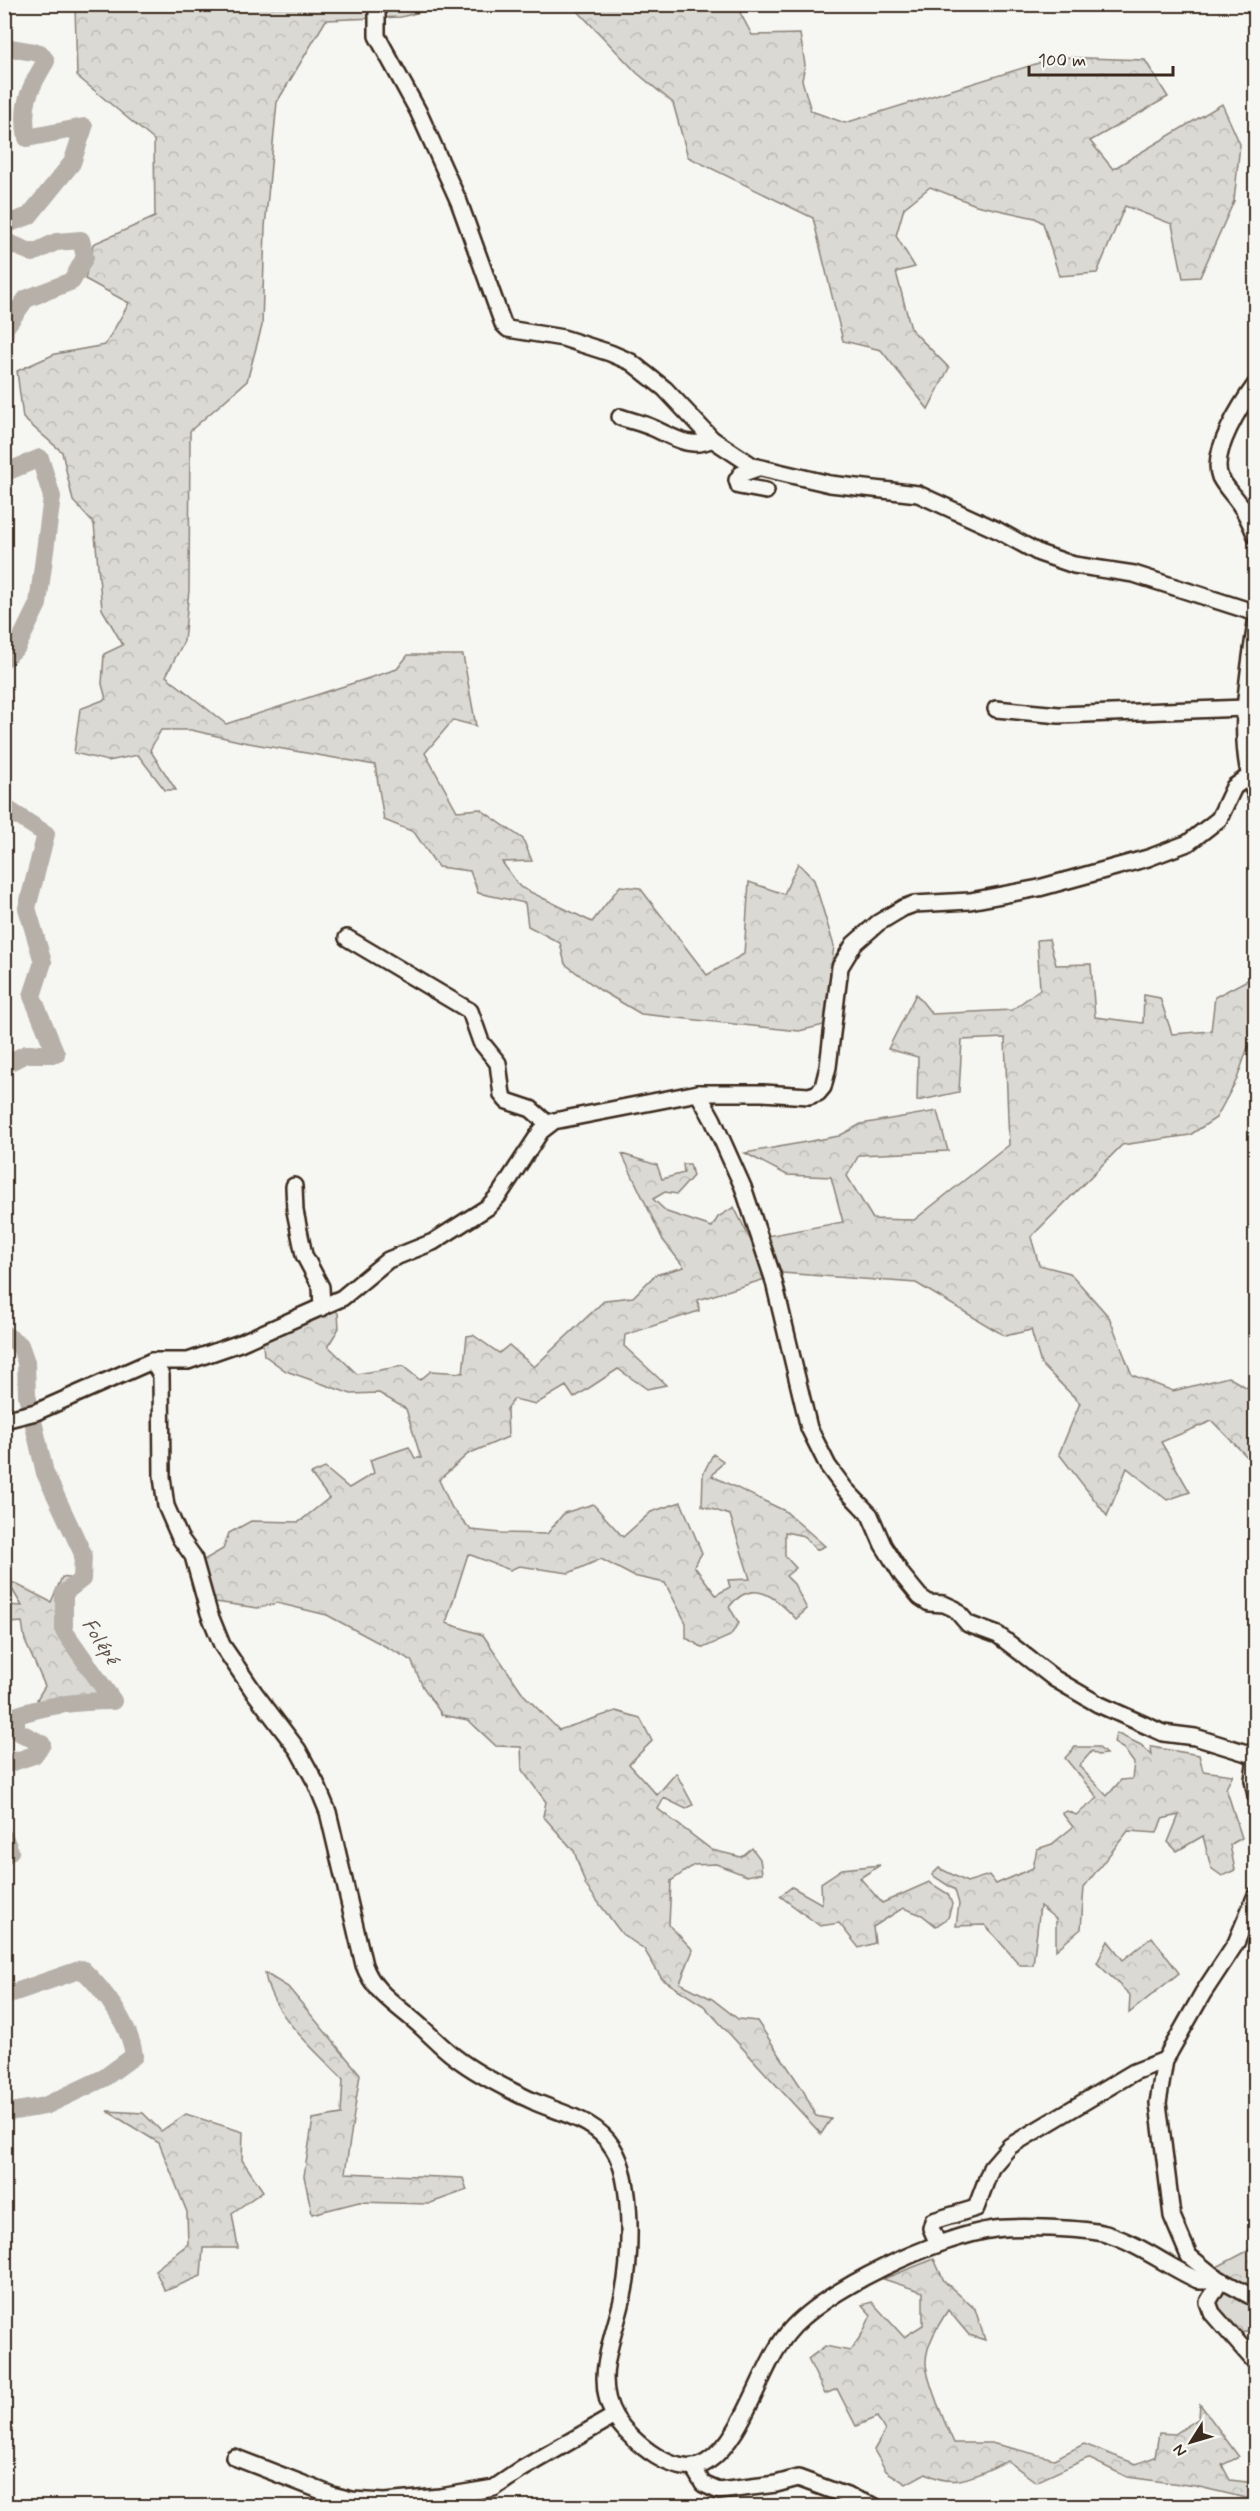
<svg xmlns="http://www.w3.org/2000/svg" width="1260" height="2511" font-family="Mynerve,sans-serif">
  <defs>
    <pattern id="forest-crowns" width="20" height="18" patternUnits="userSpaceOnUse" patternTransform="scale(1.5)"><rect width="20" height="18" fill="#dad9d3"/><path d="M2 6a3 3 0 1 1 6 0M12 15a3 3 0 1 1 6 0" fill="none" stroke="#bcbab5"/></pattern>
  </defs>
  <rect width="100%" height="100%" fill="#f6f6f2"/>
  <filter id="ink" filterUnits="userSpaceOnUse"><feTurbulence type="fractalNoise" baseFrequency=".0167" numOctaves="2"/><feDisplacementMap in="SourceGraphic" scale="12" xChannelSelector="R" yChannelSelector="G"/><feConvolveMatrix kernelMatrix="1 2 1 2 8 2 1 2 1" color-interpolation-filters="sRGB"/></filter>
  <g filter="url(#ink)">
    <!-- forest -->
    <g fill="url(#forest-crowns)" stroke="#8a8278" stroke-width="1.5">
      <polygon points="75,5 447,5 401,17 326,20 277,102 265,227 262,326 247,381 190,431 189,590 184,641 166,676 226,724 397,669 408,655 463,655 476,726 453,720 425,753 457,811 480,809 523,839 532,861 502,862 520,887 592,922 620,886 640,888 707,975 744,954 749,882 784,894 798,863 814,880 834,946 824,1025 799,1031 641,1014 600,990 565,964 560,943 528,926 525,903 478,893 470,871 438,867 414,832 384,820 375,765 243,742 191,730 161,730 150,750 176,790 165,790 138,755 108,761 74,753 80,709 106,699 102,684 104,654 123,645 102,609 94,524 73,501 62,452 23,418 17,371 55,354 105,345 129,303 85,279 93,244 155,217 154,140 77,76"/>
      <polygon points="572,5 736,5 752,35 800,34 805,65 802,80 811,111 845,123 1058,57 1145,60 1168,97 1090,141 1113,169 1222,104 1240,144 1234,201 1200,277 1183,278 1172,224 1125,206 1097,273 1059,276 1043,223 1035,218 976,205 930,187 904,208 896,236 915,267 896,272 911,329 949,368 928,409 881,350 843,341 813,218 688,157 673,103 637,73"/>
      <polygon points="1049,939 1056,965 1091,964 1095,1017 1143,1023 1144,995 1160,998 1172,1034 1211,1031 1215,997 1255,976 1255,1043 1248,1047 1237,1079 1216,1118 1190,1135 1122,1145 1031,1237 1039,1265 1070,1273 1109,1317 1132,1375 1173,1391 1228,1377 1255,1392 1255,1465 1212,1421 1161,1442 1190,1492 1167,1500 1127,1468 1107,1516 1059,1454 1080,1403 1041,1364 1031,1330 1005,1336 916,1283 782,1273 767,1236 843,1222 831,1177 787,1175 745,1153 839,1136 861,1124 937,1111 948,1151 859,1155 847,1176 873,1219 914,1220 1009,1145 1005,1038 962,1040 959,1092 917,1101 918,1057 888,1049 916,994 932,1014 1012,1010 1040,989 1037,940"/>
      <path d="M622 1154 657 1165 662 1179 684 1173 683 1164H690L693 1176 677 1194 665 1192 653 1199 667 1212 712 1227 718 1217 734 1207 755 1249 765 1279 698 1300 699 1311 625 1335 624 1346 666 1385 647 1389 618 1369 574 1398 566 1386 536 1404 514 1399 507 1409 508 1437 468 1454 439 1480 452 1508 471 1530 501 1533 547 1534 564 1513 593 1504 623 1537 651 1512 681 1502 702 1553 694 1566 716 1595 730 1587 728 1580 750 1579 730 1515 702 1506 703 1474 713 1454 723 1461 712 1476 785 1511 825 1546 816 1550 804 1536 785 1532V1556L796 1568 786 1576 794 1584 807 1609 796 1619C776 1597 753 1577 729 1607L739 1623 730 1636 703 1648 686 1638V1623L665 1583 633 1576 601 1559 569 1573 519 1566 510 1570 468 1554 446 1623 483 1635 524 1695 559 1730 616 1711 640 1718 652 1741 629 1764 657 1795 676 1773 693 1805 686 1809 664 1798 658 1809 712 1850 741 1857 752 1848 760 1859 762 1873 747 1876 716 1864 694 1865 671 1881 669 1925 693 1950 680 1983 712 1999 738 2019 757 2021 803 2090 816 2116 831 2119 821 2134 704 2006 662 1979 644 1949 622 1934 586 1886 574 1851 543 1816 546 1802 522 1770 521 1747 496 1746 468 1720 442 1715 423 1687 411 1660 327 1615 277 1603 258 1608 208 1601 197 1564 223 1549 229 1533 251 1521 299 1522 329 1498 311 1474 325 1468 349 1488 374 1473 370 1460 409 1447 415 1458H421L406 1409 379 1393 351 1394 286 1371 264 1355 262 1336 323 1300 338 1313 339 1328 328 1346 357 1374 403 1366 420 1380 431 1371 463 1373 467 1336 473 1335 499 1353 509 1345 534 1367 605 1300 633 1297 655 1275 684 1267 663 1240Z"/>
      <polygon points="62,1577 74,1579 60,1605 57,1631 90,1677 108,1688 106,1696 96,1702 71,1701 43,1709 37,1699 45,1686 25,1641 22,1622 10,1623 5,1630 5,1605 22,1606 6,1579 51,1602"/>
      <polygon points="1116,1733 1141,1745 1152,1755 1151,1747 1199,1755 1203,1771 1233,1775 1226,1788 1242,1838 1230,1845 1235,1870 1222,1876 1211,1868 1203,1836 1177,1851 1168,1842 1179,1815 1162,1819 1157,1833 1128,1831 1084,1887 1081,1929 1056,1950 1056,1919 1040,1906 1033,1965 1020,1965 985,1925 956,1926 959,1904 955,1890 932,1875 939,1868 967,1882 989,1875 996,1884 1033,1868 1037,1849 1052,1844 1073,1827 1062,1813 1067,1811 1076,1815 1098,1798 1065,1758 1075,1747 1098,1747 1106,1754 1098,1755 1092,1751 1079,1766 1107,1796 1121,1780 1132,1779 1134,1763 1124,1749 1114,1743"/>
      <polygon points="880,1865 860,1878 882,1903 929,1882 948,1894 952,1904 948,1918 936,1926 922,1915 903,1908 873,1927 875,1943 859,1948 839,1923 820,1926 780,1896 792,1887 822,1904 821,1883 842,1869"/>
      <polygon points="1152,1937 1179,1973 1129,2013 1130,1995 1097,1963 1108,1941 1123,1960"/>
      <path d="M265 1973 288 1987 360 2074 345 2173 463 2178 467 2190 428 2204 359 2202 312 2214 304 2176 313 2119 341 2114 343 2079C315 2050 270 2013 265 1973Z"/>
      <polygon points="107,2111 143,2113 161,2131 186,2114 243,2132 242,2160 263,2191 232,2213 238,2248 203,2248 201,2276 165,2291 155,2270 188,2244 187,2212 159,2143"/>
      <polygon points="1255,2247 1255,2293 1211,2270"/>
      <path d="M934 2259 944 2281 975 2309 985 2340 969 2335 948 2310C939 2324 926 2344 926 2362 926 2379 946 2426 954 2443H991L1054 2459 1084 2444 1136 2464 1155 2457 1159 2433 1175 2434 1199 2418 1200 2404 1239 2457 1222 2465 1230 2480 1255 2483V2500L1195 2486 1127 2477 1088 2458 1036 2482 1008 2461C978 2473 957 2491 926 2473L906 2484 886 2471 874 2450 885 2431 877 2417 856 2426 837 2389 825 2394 808 2359 825 2346 850 2351 862 2334 871 2315 862 2305 872 2302 904 2337 923 2325V2292L883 2279Z"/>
      <polygon points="1217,2288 1230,2291 1255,2307 1255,2331 1237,2333 1206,2300"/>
    </g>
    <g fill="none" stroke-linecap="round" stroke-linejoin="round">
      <!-- river -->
      <g stroke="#b6b0a9" stroke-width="18">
        <path d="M4 47 40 53 46 61C29 89 21 105 27 138L84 127 72 163 29 216 4 225"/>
        <polyline points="4,241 33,253 56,242 81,240 85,257 72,281 26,299 5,328 4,338"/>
        <polyline points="4,473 40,458 52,497 38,604 17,647 4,659"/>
        <polyline points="4,807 46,834 27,908 43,962 32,996 56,1054 26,1054 4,1065"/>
        <path d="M4 1334 20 1345 26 1362 27 1395 45 1473 83 1554 82 1579 64 1593V1631L113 1701C80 1701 46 1705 15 1716L17 1731 42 1744 34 1755 4 1765"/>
        <polyline points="4,1837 10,1851 4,1856"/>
        <path d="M4 1996 82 1969C104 1990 131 2026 134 2056L104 2078 45 2106 4 2113"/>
      </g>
      <defs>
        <g id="minor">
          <polyline points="377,4 377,36 418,111 459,202 503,324 508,329 563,338 610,353 631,362 665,389 712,439 753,466 830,484 918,494 997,530 1039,553 1074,565 1134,574 1256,613"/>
          <path d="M1256 384C1242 403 1210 452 1220 477 1225 487 1233 494 1239 503 1246 513 1251 524 1256 536"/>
          <path d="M620 417C631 421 642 423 653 428 673 437 691 450 712 439"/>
          <polyline points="758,468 741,474 737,480 739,486 766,491"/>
          <path d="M1256 623C1248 678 1235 744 1256 796"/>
          <polyline points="996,709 1059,715 1245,708"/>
          <polyline points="347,938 470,1011 481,1042 498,1063 502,1095 507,1101 531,1109 548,1124"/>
          <polyline points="698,1093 713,1120 743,1187 773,1278 809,1428 828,1466 845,1489 870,1515 883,1545 902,1575 920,1597 929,1603 944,1604 955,1609 968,1624 998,1635 1055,1679 1098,1704 1163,1733 1195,1737 1256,1756"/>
          <polyline points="294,1186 295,1211 304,1255 321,1287 322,1308"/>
          <path d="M152 1361 161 1375 162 1477 166 1506 180 1538 193 1556 209 1613 222 1645 254 1692 298 1750 316 1783 328 1812 364 1965C373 1990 391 2001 411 2018 426 2030 439 2045 455 2057 478 2075 509 2090 535 2102 563 2114 596 2120 613 2148 634 2180 631 2260 623 2296 615 2336 592 2378 615 2417 630 2441 678 2482 707 2462 745 2437 759 2369 787 2334 821 2290 940 2236 995 2229 1018 2226 1085 2228 1106 2234 1140 2244 1168 2267 1200 2281H1207L1215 2277"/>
          <polyline points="4,1420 36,1412 152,1361 188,1361 240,1343 342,1298 388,1260 433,1242 488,1207 499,1195 541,1131 554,1121 698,1093 763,1093 809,1096 818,1093 823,1087 828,1067 840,967 854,944 878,923 903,908 914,904 970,901 1039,888 1148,858 1188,843 1219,819 1234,787 1248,777"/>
          <polyline points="1256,1757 1253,1780 1256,1796"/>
          <polyline points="1256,1895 1236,1943 1203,1993 1165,2060 1158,2103 1172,2216 1189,2256 1215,2277 1256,2299"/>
          <polyline points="938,2244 931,2228 933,2221 976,2208 991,2168 1010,2146 1134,2072 1165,2060"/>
          <polyline points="1221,2280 1208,2302 1212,2313 1256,2363"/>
          <polyline points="234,2457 332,2495 352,2500 384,2502 440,2497 494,2488 522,2469 614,2416"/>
          <polyline points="693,2467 703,2484 719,2491 776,2484 798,2478 874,2506"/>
        </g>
      </defs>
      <!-- minor casing -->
      <use href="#minor" stroke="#3b2a1e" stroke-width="20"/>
      <!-- minor -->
      <use href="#minor" stroke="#f6f6f2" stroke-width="15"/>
    </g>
  </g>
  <g text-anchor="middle" stroke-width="4.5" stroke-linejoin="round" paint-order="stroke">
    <!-- water labels -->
    <g font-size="20" font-style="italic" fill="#605248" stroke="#f6f6f2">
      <text transform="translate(101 1641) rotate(58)" y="7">Folépé</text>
    </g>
  </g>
  <!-- margin -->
  <rect width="1260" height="2511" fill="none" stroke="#f6f6f2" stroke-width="24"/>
  <rect x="12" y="12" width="1236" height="2487" fill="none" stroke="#3b2a1e" stroke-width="2" filter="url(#ink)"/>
  <!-- north arrow -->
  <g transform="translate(1191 2442) rotate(233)" stroke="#f6f6f2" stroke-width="4.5" paint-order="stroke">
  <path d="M0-4.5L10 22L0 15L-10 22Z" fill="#3b2a1e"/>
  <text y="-9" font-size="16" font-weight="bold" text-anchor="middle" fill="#3b2a1e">N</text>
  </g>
  <!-- scale -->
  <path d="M1029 66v9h144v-9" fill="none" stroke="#3b2a1e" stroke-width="3"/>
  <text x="1038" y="66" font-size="18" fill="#3b2a1e" stroke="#f6f6f2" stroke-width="4.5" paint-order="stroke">100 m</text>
</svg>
